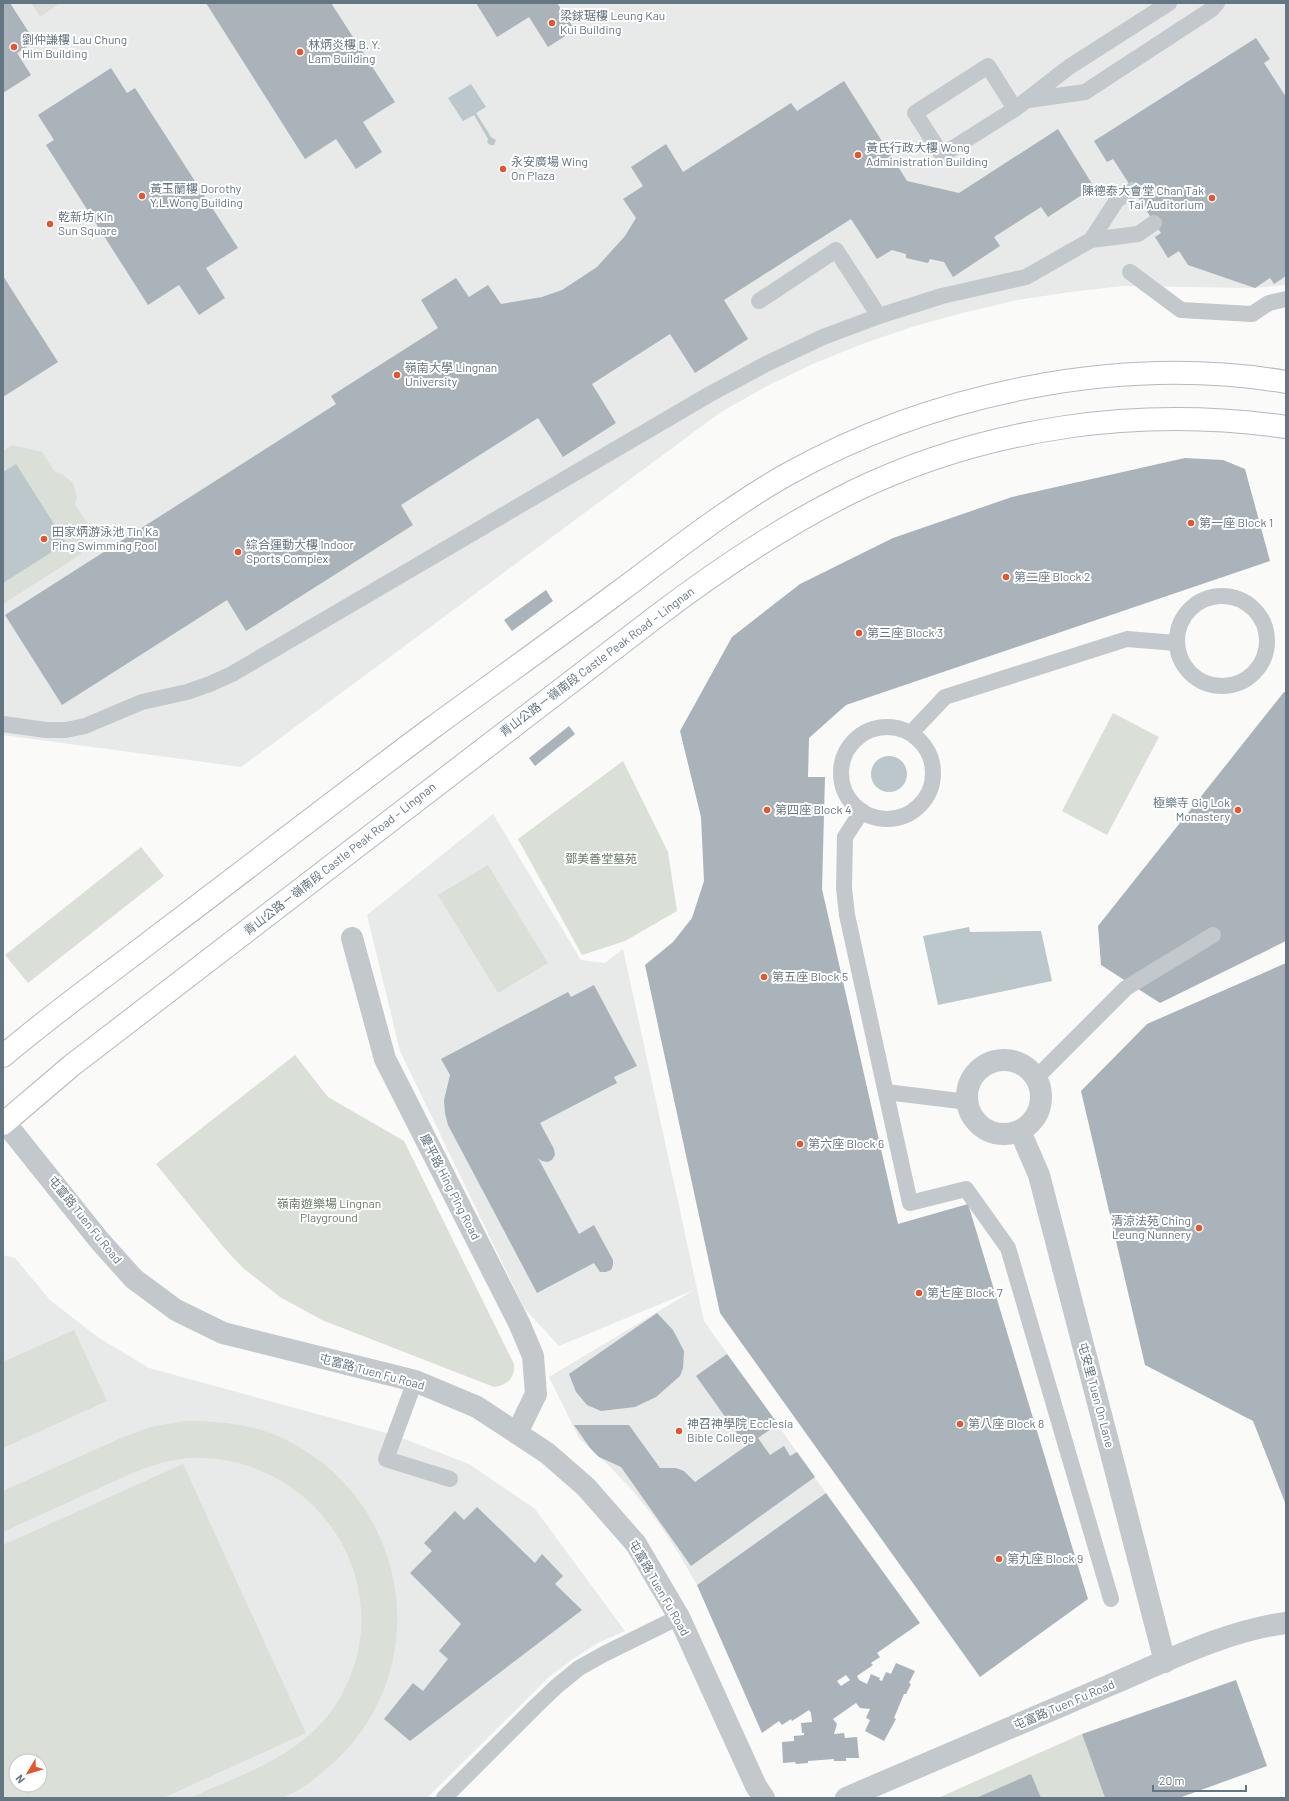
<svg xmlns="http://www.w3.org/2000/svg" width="1289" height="1801" font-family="Barlow,'Noto Sans TC',sans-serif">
  <rect width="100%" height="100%" fill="#fafaf8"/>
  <!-- built -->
  <g fill="#e8e9e9" fill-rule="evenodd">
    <polygon points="3,3 31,3 40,17 61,3 1286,3 1286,285 1255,288 1123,286 1070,292 1018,300 966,312 915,326 865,343 815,363 767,386 721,412 241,767 3,735"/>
    <polygon points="493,814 581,960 605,963 623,949 704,1321 826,1493 697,1585 678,1552 657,1521 633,1491 607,1464 579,1438 549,1377 694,1290 559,1346 524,1308 400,1051 367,915"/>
    <path d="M3 1255 15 1258 50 1300 99 1338 149 1368 394 1435 469 1464 535 1509 625 1631 598 1643 573 1659 549 1677 427 1798H3ZM16 1761H40V1785H16Z"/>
  </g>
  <!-- green -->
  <g fill="#dadfd7" fill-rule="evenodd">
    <polygon points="31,3 61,3 40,17"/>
    <polygon points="12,445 42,452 55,472 62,474 73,483 77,497 75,504 88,524 81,554 3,604 3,451"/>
    <polygon points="1113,713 1159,737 1107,835 1062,811"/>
    <polygon points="623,761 668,852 677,911 625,941 582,955 518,839"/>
    <polygon points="141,847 164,876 28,983 5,955"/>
    <polygon points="488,865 548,963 498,993 438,895"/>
    <path d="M295 1055 328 1097 404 1141 514 1364C515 1378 508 1385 494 1387L322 1320 280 1297 243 1268 226 1250 156 1164Z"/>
    <polygon points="74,1330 107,1401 3,1448 3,1362"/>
    <path d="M185 1421C220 1421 254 1424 286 1440 402 1497 434 1648 350 1746 336 1762 302 1792 281 1798 273 1800 263 1798 255 1798 233 1798 212 1798 190 1798 240 1775 299 1757 332 1710 410 1599 323 1453 190 1458 156 1460 124 1477 93 1491 63 1505 33 1518 3 1532V1491L121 1438 151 1427Z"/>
    <path d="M183 1464 306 1733 163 1798H3V1545ZM16 1761H40V1785H16Z"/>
    <polygon points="1082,1734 1105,1798 938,1798"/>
  </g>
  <!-- water -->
  <g fill="#bbc7cb">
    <polygon points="471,84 486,107 476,113 491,137 496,140 494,145 490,145 487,142 488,139 474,115 463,121 448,98"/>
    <polygon points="16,464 66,543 3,583 3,472"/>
    <circle cx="889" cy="774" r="18"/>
    <polygon points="969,927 970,932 1041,931 1052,981 938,1005 923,936"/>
  </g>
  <!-- building -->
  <g fill="#aab3b9" fill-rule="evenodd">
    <polygon points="3,3 10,3 35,42 17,53 31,75 3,93"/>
    <polygon points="206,3 331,3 395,102 363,122 382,152 356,169 336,139 305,159"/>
    <polygon points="476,3 557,3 575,30 548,47 529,17 497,37"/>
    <polygon points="1256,38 1270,59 1264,63 1286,97 1286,276 1274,284 1270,278 1255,288 1188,265 1179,251 1168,258 1155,237 1161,233 1113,159 1107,162 1094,141"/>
    <polygon points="111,68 127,93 135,88 238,248 206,268 225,298 199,315 179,285 148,305 46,145 54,140 38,115"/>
    <polygon points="844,81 907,181 959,193 1058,129 1094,187 1048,217 1041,207 994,237 1000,246 953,277 944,262 930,259 928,263 906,258 906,254 892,250 877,259 851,219 724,300 748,339 695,373 670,334 592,384 616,423 563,457 538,418 401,505 413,525 246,631 227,600 62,705 5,615 336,404 331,396 438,328 421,300 456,278 469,297 488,285 501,304 542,297 562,290 597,267 625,236 636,218 623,199 643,186 631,167 666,144 683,172 791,103 797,111"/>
    <polygon points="3,276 58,362 3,397"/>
    <polygon points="1185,458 1223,460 1245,469 1270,561 846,705 809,738 808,777 825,777 822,889 898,1224 968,1204 1088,1599 980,1677 720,1313 645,965 673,942 692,918 704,881 701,817 680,731 732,637 800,584 893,538 1012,497"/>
    <polygon points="546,590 553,601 512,631 504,620"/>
    <polygon points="1284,692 1286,693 1286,941 1160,1003 1101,965 1098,926"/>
    <polygon points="569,726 575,734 535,766 529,758"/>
    <polygon points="1286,963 1286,1505 1253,1421 1145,1365 1081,1091 1147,1024"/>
    <polygon points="594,985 637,1066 614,1077 617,1083 540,1123 554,1149 555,1155 552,1160 548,1162 542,1161 538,1158 579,1234 594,1225 613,1260 613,1265 611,1270 606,1272 600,1272 594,1263 537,1293 448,1125 445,1113 444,1100 450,1075 441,1059 568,992 571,997"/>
    <polygon points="657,1313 673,1330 684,1351 683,1368 680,1376 656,1397 635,1407 601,1411 587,1405 576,1392 569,1374"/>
    <polygon points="727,1354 778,1424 758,1438 770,1455 784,1446 790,1456 797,1452 815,1477 691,1566 621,1467 599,1457 590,1448 574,1425 629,1425 660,1468 676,1468 684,1471 695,1482 746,1446 696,1376"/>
    <path d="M826 1493 920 1623 877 1653 880 1657 871 1663 873 1665 857 1676 859 1680 867 1684 871 1674 880 1678 879 1680 882 1681 886 1672 891 1674 896 1663 915 1671 909 1683 911 1684 906 1694H904L894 1718 896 1719 884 1741 865 1731 870 1720 866 1718 870 1709 860 1708 856 1703 833 1719 837 1724 834 1734 844 1733 845 1738 857 1737 859 1758H846V1761H834V1759L808 1761V1763L796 1764 795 1762 783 1763 782 1742 794 1741V1736L804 1735V1733H802L801 1723 812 1722 811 1713 809 1710 792 1721 791 1719 782 1725 779 1721 762 1733 697 1585ZM846 1675 850 1680 841 1686 837 1681Z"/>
    <polygon points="477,1507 535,1563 542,1554 563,1576 555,1584 582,1610 410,1741 384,1719 413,1683 423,1691 448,1659 439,1651 461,1624 410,1573 432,1551 424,1543 455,1511 464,1520"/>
    <polygon points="1236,1680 1267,1766 1179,1798 1105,1798 1082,1734"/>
    <polygon points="1031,1774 1041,1798 976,1798"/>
  </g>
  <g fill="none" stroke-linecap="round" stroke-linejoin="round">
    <defs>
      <g id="secondary">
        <path d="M3 1056C55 1012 110 973 163 932 253 864 342 795 432 728 495 682 558 637 620 591 674 551 728 508 786 475 932 393 1121 354 1286 382"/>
        <path d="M3 1124 71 1066 653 619C716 571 781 527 852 492 986 427 1139 406 1286 427"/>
      </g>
    </defs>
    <!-- secondary casing -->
    <use href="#secondary" stroke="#b3babf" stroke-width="24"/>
    <!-- lane -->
    <g stroke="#c3c8cc" stroke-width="16">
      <polyline points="1029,100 1085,92 1212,9 1217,3"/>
      <polyline points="1015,109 988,66 915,113 942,155 1015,109 1069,67 1169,3"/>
      <polyline points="1091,240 1117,200 1133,190"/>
      <polyline points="1130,272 1181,310 1252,314 1269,303 1286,299"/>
      <polyline points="759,301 836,250 879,316"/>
      <circle cx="1222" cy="641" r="45"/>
      <polyline points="3,724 46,730 66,730 85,726 142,702 187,692 210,684 232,674 710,394 766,364 823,337 882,315 942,296 1026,277 1091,240 1138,234 1154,223"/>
      <circle cx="887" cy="773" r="46"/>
      <polyline points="911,733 945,697 1127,639 1176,643"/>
      <polyline points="862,811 845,837 844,888 847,915 910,1203 966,1189 1008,1248 1111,1599"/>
      <polyline points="1036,1078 1126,988 1213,935"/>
      <polyline points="886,1092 968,1102"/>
      <polyline points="415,1381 386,1459 450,1479"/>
      <polyline points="444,1798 536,1706 557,1686 579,1668 604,1654 679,1617"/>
    </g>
    <!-- street -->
    <g stroke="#c3c8cc" stroke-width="22">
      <polyline points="352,938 385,1059 519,1323 533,1356 536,1394 517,1433"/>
      <circle cx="1004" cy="1097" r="37"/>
      <polyline points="3,1120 99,1240 134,1279 176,1310 223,1333 415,1381 477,1407 547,1453 586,1487 636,1544 679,1617 756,1786 764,1798"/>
      <polyline points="1020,1131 1039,1175 1165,1662"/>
      <path d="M846 1798C934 1760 1022 1723 1110 1685 1164 1662 1228 1630 1286 1623"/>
    </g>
    <!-- secondary -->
    <use href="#secondary" stroke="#fff" stroke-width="22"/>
  </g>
  <!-- markers -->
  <g fill="#e4572e" stroke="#fff" stroke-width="1.5">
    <circle cx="552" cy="23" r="4"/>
    <circle cx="14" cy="47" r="4"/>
    <circle cx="300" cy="52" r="4"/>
    <circle cx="858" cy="155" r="4"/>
    <circle cx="503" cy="169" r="4"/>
    <circle cx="142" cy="196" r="4"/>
    <circle cx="1212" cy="198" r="4"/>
    <circle cx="50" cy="224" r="4"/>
    <circle cx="397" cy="375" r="4"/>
    <circle cx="1191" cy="523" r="4"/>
    <circle cx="44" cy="539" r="4"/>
    <circle cx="238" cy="552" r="4"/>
    <circle cx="1006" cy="577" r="4"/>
    <circle cx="859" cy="633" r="4"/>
    <circle cx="767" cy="810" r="4"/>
    <circle cx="1238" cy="810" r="4"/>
    <circle cx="764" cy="977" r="4"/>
    <circle cx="800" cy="1144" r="4"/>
    <circle cx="1199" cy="1228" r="4"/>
    <circle cx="919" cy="1293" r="4"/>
    <circle cx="960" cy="1424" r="4"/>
    <circle cx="679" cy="1431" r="4"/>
    <circle cx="999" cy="1559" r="4"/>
  </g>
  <g text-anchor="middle" stroke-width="4" stroke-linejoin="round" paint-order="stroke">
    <!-- poi labels -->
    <g font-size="12" fill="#657683" stroke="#fff" text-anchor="start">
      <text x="560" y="20">梁銶琚樓 Leung Kau<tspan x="560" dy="14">Kui Building</tspan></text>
      <text x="22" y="44">劉仲謙樓 Lau Chung<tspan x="22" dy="14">Him Building</tspan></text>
      <text x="308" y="49">林炳炎樓 B. Y.<tspan x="308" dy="14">Lam Building</tspan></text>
      <text x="866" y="152">黃氏行政大樓 Wong<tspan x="866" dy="14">Administration Building</tspan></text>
      <text x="511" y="166">永安廣場 Wing<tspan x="511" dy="14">On Plaza</tspan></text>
      <text x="150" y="193">黃玉蘭樓 Dorothy<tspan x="150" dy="14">Y.L.Wong Building</tspan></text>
      <text x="1204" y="195" text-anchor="end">陳德泰大會堂 Chan Tak<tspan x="1204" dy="14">Tai Auditorium</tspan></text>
      <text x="58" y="221">乾新坊 Kin<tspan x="58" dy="14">Sun Square</tspan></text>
      <text x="405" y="372">嶺南大學 Lingnan<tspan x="405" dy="14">University</tspan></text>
      <text x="1199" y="527">第一座 Block 1</text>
      <text x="52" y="536">田家炳游泳池 Tin Ka<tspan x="52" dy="14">Ping Swimming Pool</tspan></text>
      <text x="246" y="549">綜合運動大樓 Indoor<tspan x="246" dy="14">Sports Complex</tspan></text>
      <text x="1014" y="581">第二座 Block 2</text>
      <text x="867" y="637">第三座 Block 3</text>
      <text x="1230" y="807" text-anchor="end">極樂寺 Gig Lok<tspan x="1230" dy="14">Monastery</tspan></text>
      <text x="775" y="814">第四座 Block 4</text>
      <text x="772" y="981">第五座 Block 5</text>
      <text x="808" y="1148">第六座 Block 6</text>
      <text x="1191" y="1225" text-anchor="end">清涼法苑 Ching<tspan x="1191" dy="14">Leung Nunnery</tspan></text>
      <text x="927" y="1297">第七座 Block 7</text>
      <text x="687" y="1428">神召神學院 Ecclesia<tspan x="687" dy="14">Bible College</tspan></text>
      <text x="968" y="1428">第八座 Block 8</text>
      <text x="1007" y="1563">第九座 Block 9</text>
    </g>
    <!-- street labels -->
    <g font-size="12" fill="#657683" stroke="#fff">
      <text transform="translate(597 662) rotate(-37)" y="4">青山公路－嶺南段 Castle Peak Road – Lingnan</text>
      <text transform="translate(340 859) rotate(-38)" y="4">青山公路－嶺南段 Castle Peak Road – Lingnan</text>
      <text transform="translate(450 1187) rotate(63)" y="4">慶平路 Hing Ping Road</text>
      <text transform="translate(85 1220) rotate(51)" y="4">屯富路 Tuen Fu Road</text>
      <text transform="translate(372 1372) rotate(15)" y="4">屯富路 Tuen Fu Road</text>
      <text transform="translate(1096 1395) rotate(75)" y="4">屯安里 Tuen On Lane</text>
      <text transform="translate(659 1588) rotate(60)" y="4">屯富路 Tuen Fu Road</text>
      <text transform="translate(1064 1705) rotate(-23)" y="4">屯富路 Tuen Fu Road</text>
    </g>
    <!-- park labels -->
    <g font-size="12" fill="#687a64" stroke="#fff">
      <text x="601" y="863">鄧美善堂墓苑</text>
      <text x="329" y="1208">嶺南遊樂場 Lingnan<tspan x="329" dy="14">Playground</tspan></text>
    </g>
  </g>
  <!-- border -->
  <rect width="1289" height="1801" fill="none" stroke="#657683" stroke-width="8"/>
  <!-- north arrow -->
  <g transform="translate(28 1773) rotate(232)"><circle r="19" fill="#ffffff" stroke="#c1c8cd"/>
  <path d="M0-3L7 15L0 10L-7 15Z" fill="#e4572e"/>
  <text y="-6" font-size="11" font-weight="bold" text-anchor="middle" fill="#657683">N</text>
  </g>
  <!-- scale -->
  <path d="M1153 1785v6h93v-6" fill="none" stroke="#657683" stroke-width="2"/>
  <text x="1159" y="1785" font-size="12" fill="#657683" stroke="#ffffff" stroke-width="3" paint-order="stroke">20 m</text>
</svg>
